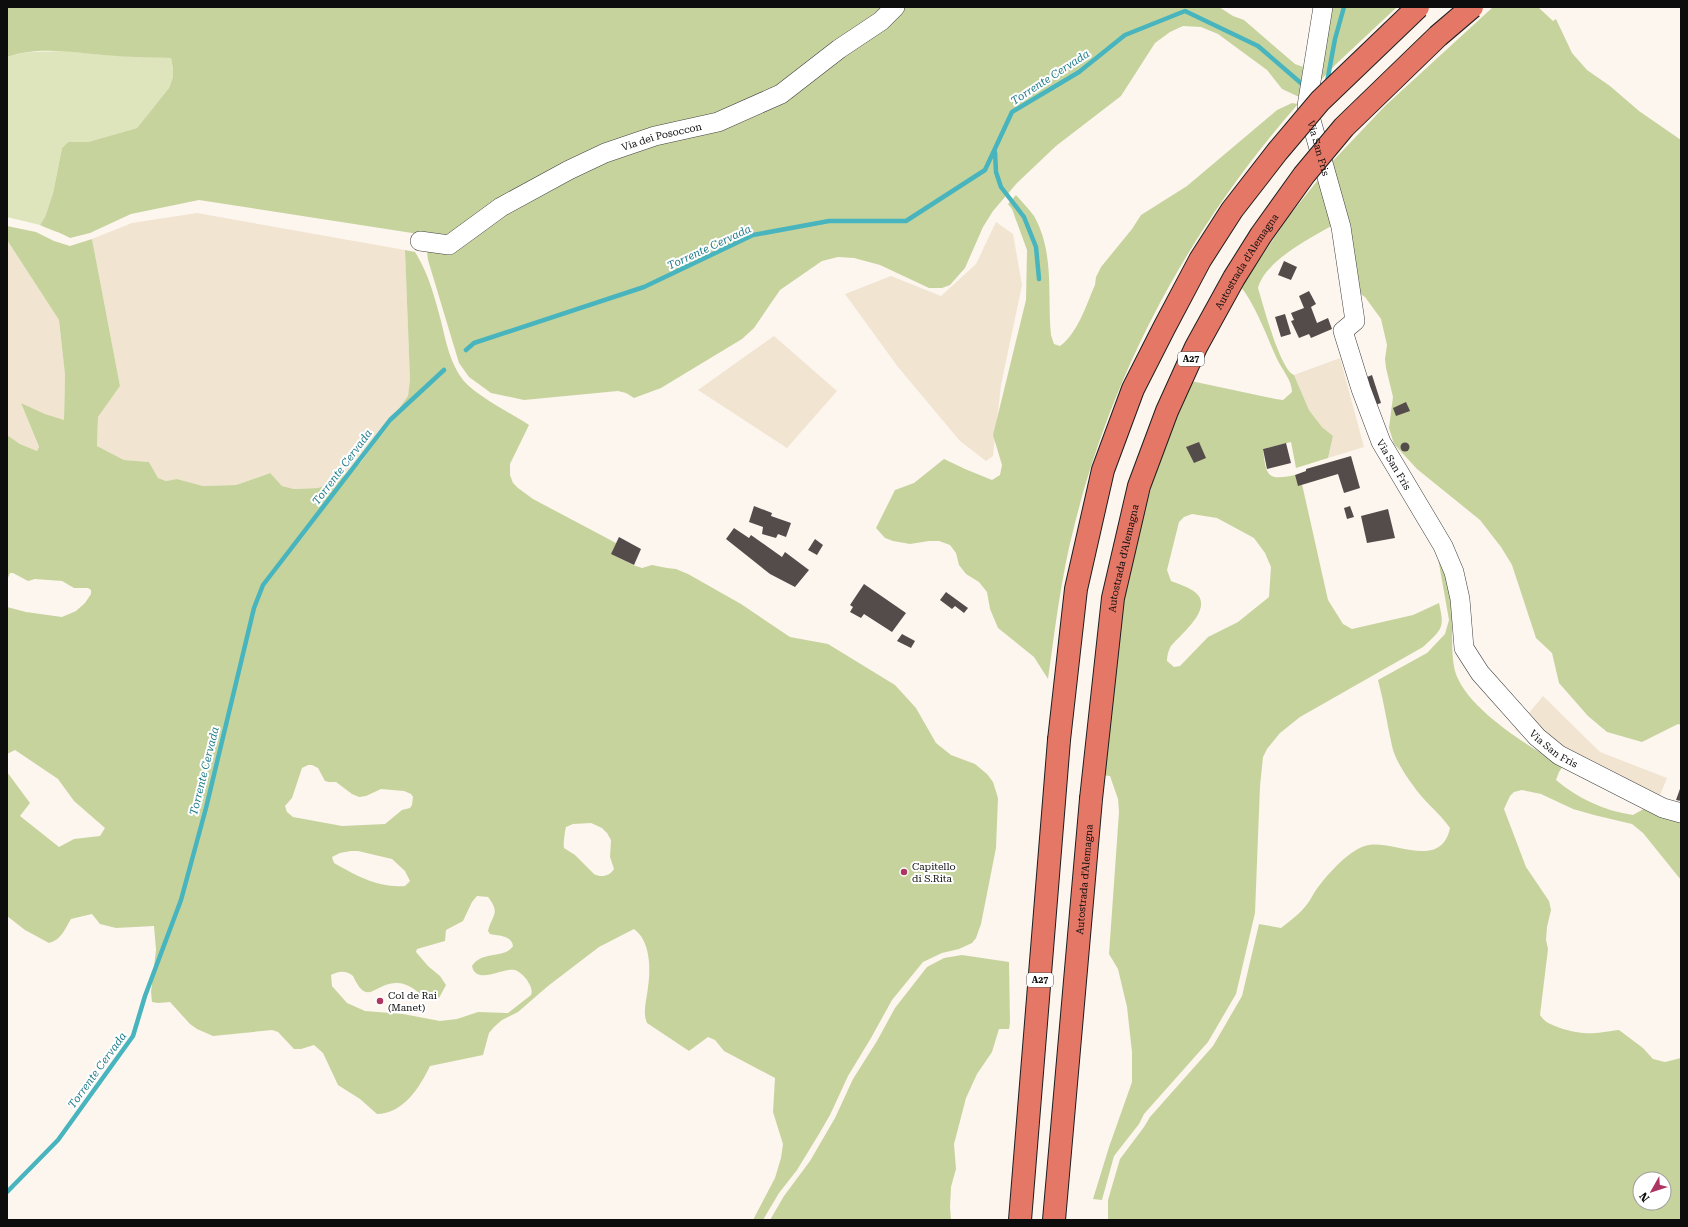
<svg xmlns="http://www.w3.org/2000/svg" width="1688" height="1227" font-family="'Roboto Serif',serif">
  <rect width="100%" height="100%" fill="#fdf6ef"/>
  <!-- farmland -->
  <g fill="#f1e4d1">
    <polygon points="197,213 405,250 410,380 408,396 361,462 335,482 318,488 294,489 282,486 269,473 236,485 203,486 177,479 166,481 158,478 149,462 124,460 97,446 98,417 120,386 92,239 132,223"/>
    <polygon points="996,222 1013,234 1022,285 1001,385 993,456 986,461 960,441 898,367 845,294 891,276 941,296 976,264"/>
    <polygon points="7,240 59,320 65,375 64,421 45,414 21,403 39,448 37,451 20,444 7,435"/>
    <polygon points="774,336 837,391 787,448 698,390"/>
    <polygon points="1340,358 1364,447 1328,458 1333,436 1322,427 1309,410 1294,375"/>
    <polygon points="1543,696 1600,752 1667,778 1656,805 1554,755 1515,730"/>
  </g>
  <!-- green -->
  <path fill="#dee4bc" d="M67 51 104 55 171 58 173 69V77L169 88 137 128 88 142H68L62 148 53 193 45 217 40 225 7 217V57C26 50 48 52 67 51Z"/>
  <!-- forest -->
  <g fill="#c7d39d" fill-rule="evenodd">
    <path d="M7 7H1219L1233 16 1244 20 1295 64 1309 69 1300 96H1297L1282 89 1267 70 1218 34 1201 27 1183 26 1170 32 1155 43 1121 96 1056 146 1017 183 993 211 983 227 965 268 950 285 942 288H929L880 265 854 258 838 257 822 261 780 290 754 328 742 339 661 388 634 398 626 393 618 391 524 400 491 393 469 377 459 363 428 260 425 235 199 200 131 214 90 233 70 238C60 232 50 230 40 225L45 217 53 193 62 148 68 142H88L137 128 169 88 173 77V69L171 58C148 57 125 57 103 55 72 52 37 46 7 57Z"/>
    <polygon points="1330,7 1397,7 1334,66 1316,85"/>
    <polygon points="1493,7 1538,7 1553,21 1556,19 1572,53 1587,70 1610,86 1639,111 1681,140 1681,725 1678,724 1642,742 1607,732 1588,716 1559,683 1552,653 1536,638 1512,565 1501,547 1480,520 1417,469 1394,444 1389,428 1393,397 1386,368 1385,359 1387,345 1381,319 1365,297 1350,287 1329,165 1385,106"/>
    <path d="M1292 103 1298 104C1191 226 1113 369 1074 527 1061 577 1055 629 1048 679L1034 657 998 628 990 609 987 592 979 582 966 574 959 565 956 553 950 545 939 541H929L910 544 893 541 885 538 876 528 895 490 914 483 944 459 965 469 992 480 1000 475 1002 465 993 435 1026 300 1027 250 1012 209 1008 204 1016 195C1022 202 1029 209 1034 216 1055 253 1047 296 1051 335L1054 344 1060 346C1078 333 1086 305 1095 285L1096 277 1101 267 1132 229 1141 215 1187 186 1277 110Z"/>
    <path d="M1322 175 1333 225C1310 238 1264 262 1258 288 1263 304 1280 370 1294 375L1309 410 1322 427 1333 436 1328 458 1296 468 1291 442 1263 449C1266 476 1267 481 1295 475L1298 485 1302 484 1328 600 1343 624 1352 629 1413 615 1439 603C1445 629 1442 629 1423 647L1300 717 1280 733 1267 749 1263 757 1260 786 1255 913 1236 994 1208 1042 1144 1114 1139 1124 1114 1156 1102 1200 1093 1199 1109 1147 1132 1082V1052L1127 1007 1118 969 1109 954 1119 812 1118 799 1110 776 1102 775 1125 590 1138 532 1151 488 1166 440 1191 381 1276 399 1283 400 1292 392C1292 380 1282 370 1277 359 1266 335 1257 308 1241 287L1289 216ZM1192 514 1217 518 1254 538 1265 553 1271 567 1269 597 1238 622 1208 637 1180 666 1174 667 1167 661C1167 656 1168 651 1171 646 1180 635 1211 611 1198 595 1192 588 1179 584 1171 581L1167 570 1179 522 1184 517Z"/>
    <path d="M7 226 36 232 54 241 70 246 92 239 120 386 98 417 97 446 124 460 149 462 158 478 166 481 177 479 203 486 236 485 270 473 282 486 294 489 318 488 335 482 361 462 408 396 410 380 405 250 415 252C428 272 435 298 441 321 446 342 450 363 463 380 475 395 512 414 529 425L510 464V475L513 483 518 488 533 499 616 543 612 554 633 565 642 568 652 565 667 568 676 569 688 574 741 604 790 637 828 644 895 685 916 708 936 743 951 755 975 764 987 774 993 782 998 798 996 848 981 924 976 938 972 943 959 949 942 953 923 962 892 1000 871 1038 848 1076 830 1115 819 1134 797 1170 779 1193 763 1220H753L775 1178 781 1158 783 1144 773 1112 775 1078 724 1051 715 1040 708 1037 689 1051 647 1023C642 1012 647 999 648 987 651 968 650 940 634 929L599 947 548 986 518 1012 502 1020 494 1027 489 1033 483 1055 430 1066C420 1087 403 1114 377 1114L360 1099 338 1085 323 1053 314 1045 301 1049H294L278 1032 272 1030 213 1036 197 1029 190 1024 170 1002 158 1003 152 1002 151 992 156 950 154 926 116 928 100 924 92 914 71 919C65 929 61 940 49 943L25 930 7 916V772L30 803 20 816 59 847 74 839 100 836 105 828 74 801 58 779 15 750 7 754V607L26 612 62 617 76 611 85 603 91 594V590L88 588H74L62 581 35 579 28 581 13 573H10L7 580V435L20 444 37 451 39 447 21 403 45 414 64 420 65 375 59 320 7 240ZM308 765H312L318 768 325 781 329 782H336L352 794 359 797 366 796 381 789 404 791 411 794 413 797 412 805 410 808 402 810 385 824 342 826 293 817 287 812 285 806 292 798 302 768ZM591 823 602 828 607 833 611 840 610 857 614 869C610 876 601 878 594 874L575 855 564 848C563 846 565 830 566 827L573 824ZM351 851H358L392 859 405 871 410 881 405 886C378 888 357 876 334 863L332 857 340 853ZM477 896 488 897C501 914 492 915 488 931L490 934C499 936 511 935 513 946 505 959 482 950 472 966 476 986 504 967 515 970 520 972 524 976 527 980 530 985 533 990 531 995L508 1013 478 1012 457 1019 440 1021 403 1014 365 1011 347 1003 332 986 331 975C338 971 346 970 353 976 368 1008 374 983 396 983 409 982 420 994 429 1001L439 998 446 985 440 976 428 966 416 952 417 949 445 941 446 930 463 921 472 902Z"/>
    <path d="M1436 547C1441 561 1450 577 1453 592 1454 598 1453 605 1453 611 1452 628 1451 655 1455 671 1466 709 1530 747 1563 766L1559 772 1556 780C1577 798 1605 811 1633 815L1647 807 1681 820V880L1643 833 1632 824 1594 815 1573 809 1541 794 1522 790 1514 792 1510 796 1504 809 1526 867 1549 901 1551 910 1547 927 1546 940 1548 949 1540 1015C1546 1024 1553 1025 1563 1029 1588 1036 1595 1033 1619 1030L1643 1048 1653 1059 1665 1062 1681 1058V1220H1108V1200L1120 1159 1144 1127 1150 1117 1213 1046 1242 996 1259 924 1281 928C1291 920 1301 913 1308 903 1311 899 1313 894 1316 890 1326 876 1351 847 1369 845 1396 841 1441 870 1450 828 1439 812 1423 801 1412 784 1404 773 1395 759 1392 746 1387 724 1384 702 1378 680L1427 653 1445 634 1449 620ZM1640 1179H1664V1203H1640Z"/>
    <polygon points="962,955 1009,962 1010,1023 1009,1029 999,1029 992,1052 977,1074 966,1098 954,1144 956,1169 951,1187 950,1207 951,1220 770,1220 784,1196 810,1161 835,1118 853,1079 877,1041 895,1008 927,967 944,958"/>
  </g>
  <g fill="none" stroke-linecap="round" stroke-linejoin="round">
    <!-- stream -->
    <g stroke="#48b5be" stroke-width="4.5">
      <polyline points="1327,82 1335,39 1344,7"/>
      <polyline points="995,152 996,172 1001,187 1024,217 1036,247 1039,279"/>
      <polyline points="466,350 474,343 644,287 753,235 829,221 906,221 985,170 1012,112 1079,72 1125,35 1185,11 1258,46 1302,84"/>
      <polyline points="7,1192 58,1140 133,1036 145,996 181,900 206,808 254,608 263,585 390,420 444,370"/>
    </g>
  </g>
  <!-- building -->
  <g fill="#544b4b">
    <polygon points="1284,261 1297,267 1291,280 1278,275"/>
    <polygon points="1309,291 1316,304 1311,307 1317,323 1328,318 1332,329 1311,338 1309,334 1299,338 1291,321 1294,320 1291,313 1304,308 1299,296"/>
    <polygon points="1285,314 1291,334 1281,337 1275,317"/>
    <polygon points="1372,375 1381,403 1369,407 1360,380"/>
    <polygon points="1406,402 1410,411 1396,416 1393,408"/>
    <polygon points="1199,442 1206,458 1194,463 1186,447"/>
    <circle cx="1405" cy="447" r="4.5"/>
    <polygon points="1286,443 1291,463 1267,469 1263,449"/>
    <polygon points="1351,456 1360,488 1344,493 1338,474 1298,486 1295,475 1306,471 1306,469"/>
    <polygon points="754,506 772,513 771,516 791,523 786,537 778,534 776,538 762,534 763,527 749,522"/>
    <polygon points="1350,506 1354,517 1347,519 1344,508"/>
    <polygon points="1388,509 1395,538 1367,543 1361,516"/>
    <polygon points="734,528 749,538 751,535 782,557 785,552 809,570 795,587 770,574 726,539"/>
    <polygon points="619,537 641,549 634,565 611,554"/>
    <polygon points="815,539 823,545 817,555 808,550"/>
    <polygon points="864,584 906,613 892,632 864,614 861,618 850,612 853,607 850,605"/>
    <polygon points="946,592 968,608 964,613 955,606 952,609 940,600"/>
    <polygon points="902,634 915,641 911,648 897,641"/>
    <polygon points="1681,786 1681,801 1676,800"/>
  </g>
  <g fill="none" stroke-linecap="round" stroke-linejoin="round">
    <defs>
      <g id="minor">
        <path id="s1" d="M1323 7 1307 106 1341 227 1355 321 1343 331 1361 389 1381 442 1443 546 1454 572 1460 599 1464 648 1480 673 1537 737 1559 755 1663 808 1681 813"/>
        <path id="s2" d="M420 241 449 245 501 207 569 170 605 153 655 136 718 122 781 94 839 49 881 21 895 7"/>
      </g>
      <g id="highway">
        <polyline points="1020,1220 1059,740"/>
        <path id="s3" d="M1054 1220 1091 799"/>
      </g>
    </defs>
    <!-- minor casing -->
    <use href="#minor" stroke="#404040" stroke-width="20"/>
    <!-- highway casing -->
    <use href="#highway" stroke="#1e1e1e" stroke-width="24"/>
    <!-- minor -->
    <use href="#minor" stroke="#fff" stroke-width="19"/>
    <!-- highway -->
    <use href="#highway" stroke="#e47766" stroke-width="22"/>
    <defs>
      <g id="highway-bridge">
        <polyline points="1059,740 1076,589 1103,470 1133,389 1164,328 1200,260 1232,210 1277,152 1320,101 1418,7"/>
        <path id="s4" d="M1091 799 1113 598 1139 486 1167 411 1196 347 1234 278 1261 235 1304 175 1344 127 1438 36 1472 7"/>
      </g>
    </defs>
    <!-- highway-bridge casing -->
    <use href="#highway-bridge" stroke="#1e1e1e" stroke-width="24" stroke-linecap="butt"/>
    <!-- highway-bridge -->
    <use href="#highway-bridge" stroke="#e47766" stroke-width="22"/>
  </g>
  <!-- markers -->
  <g fill="#ad3561" stroke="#fff" stroke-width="1.5">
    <circle cx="904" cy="872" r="4"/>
    <circle cx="380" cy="1001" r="4"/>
  </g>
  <g text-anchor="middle" stroke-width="4" stroke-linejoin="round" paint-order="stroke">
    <!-- shield labels -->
    <g fill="#fff" stroke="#565656" stroke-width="1">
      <rect x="1178" y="352" width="26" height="14" rx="3"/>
      <rect x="1027" y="973" width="26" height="14" rx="3"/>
    </g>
    <g font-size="9" font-weight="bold" fill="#0d0d0d">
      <text x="1191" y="362">A27</text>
      <text x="1040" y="983">A27</text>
    </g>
    <!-- street labels -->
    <g font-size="10" fill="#0d0d0d" stroke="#fff">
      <text dy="4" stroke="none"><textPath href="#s2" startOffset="270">Via dei Posoccon</textPath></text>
      <text dy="4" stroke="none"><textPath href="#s1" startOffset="144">Via San Fris</textPath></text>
      <text dy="4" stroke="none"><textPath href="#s4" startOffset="567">Autostrada d'Alemagna</textPath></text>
      <text dy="4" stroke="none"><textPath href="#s1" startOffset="480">Via San Fris</textPath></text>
      <text dy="4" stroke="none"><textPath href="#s4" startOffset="243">Autostrada d'Alemagna</textPath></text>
      <text dy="4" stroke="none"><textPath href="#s1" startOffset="816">Via San Fris</textPath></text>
      <text dy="4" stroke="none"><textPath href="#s3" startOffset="342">Autostrada d'Alemagna</textPath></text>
    </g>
    <!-- poi labels -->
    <g font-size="10" fill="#0d0d0d" stroke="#fff" text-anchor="start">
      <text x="912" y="870">Capitello<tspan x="912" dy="12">di S.Rita</tspan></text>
      <text x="388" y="999">Col de Rai<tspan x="388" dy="12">(Manet)</tspan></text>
    </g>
    <!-- water labels -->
    <g font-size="11" font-style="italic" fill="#237e8b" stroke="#fff">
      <text transform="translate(1050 77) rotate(-33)" y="4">Torrente Cervada</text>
      <text transform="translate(709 247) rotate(-25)" y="4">Torrente Cervada</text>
      <text transform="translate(342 467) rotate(-53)" y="4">Torrente Cervada</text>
      <text transform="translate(204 771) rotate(-76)" y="4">Torrente Cervada</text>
      <text transform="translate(97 1070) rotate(-54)" y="4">Torrente Cervada</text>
    </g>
  </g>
  <!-- border -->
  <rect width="1688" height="1227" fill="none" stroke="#0d0d0d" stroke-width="16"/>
  <!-- north arrow -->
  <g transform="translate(1652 1191) rotate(231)"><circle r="19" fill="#ffffff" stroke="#9e9e9e"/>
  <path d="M0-3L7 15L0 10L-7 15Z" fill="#ad3561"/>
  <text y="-6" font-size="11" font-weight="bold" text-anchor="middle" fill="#0d0d0d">N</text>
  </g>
</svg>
